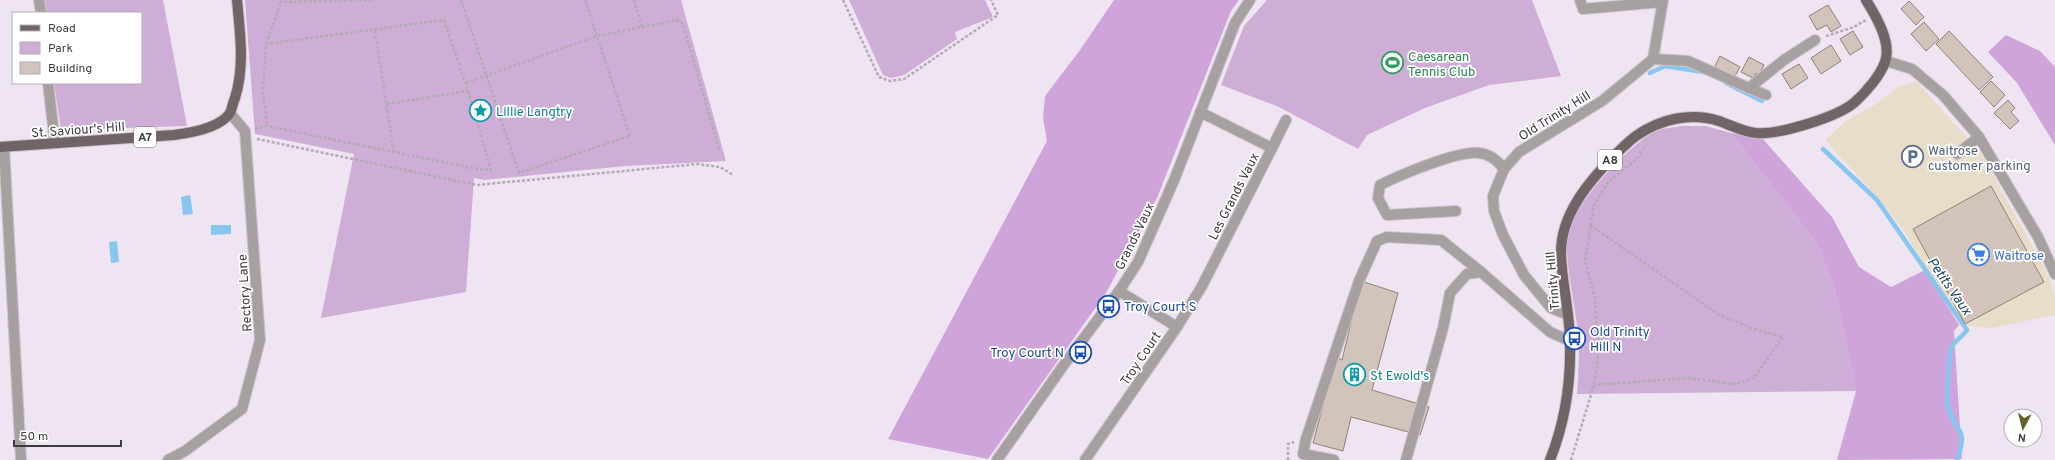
<svg xmlns="http://www.w3.org/2000/svg" width="2055" height="460" font-family="Overpass,sans-serif">
  <rect width="100%" height="100%" fill="#efe4f1"/>
  <!-- commercial -->
  <polygon fill="#e8ddc9" points="1916,81 1980,152 2039,258 2050,280 2055,297 2055,315 1991,328 1959,325 1904,231 1873,192 1825,140 1847,120 1873,106 1898,87"/>
  <!-- green -->
  <g fill="#ceadd7">
    <polygon points="45,0 163,0 187,126 61,130 54,83 141,83 141,13 46,13"/>
    <polygon points="245,0 681,0 726,161 625,166 485,180 474,178 466,292 321,318 354,154 255,134"/>
    <polygon points="849,0 985,0 993,17 955,32 957,39 904,75 891,78 883,75"/>
    <polygon points="1267,0 1532,0 1561,76 1489,85 1425,108 1367,135 1358,149 1277,106 1221,85 1244,26"/>
    <path d="M1681 126H1706L1731 133 1815 241 1834 286 1856 391 1577 394C1578 375 1580 355 1578 336 1576 306 1566 271 1567 242 1569 207 1625 149 1654 132 1661 128 1672 128 1681 126Z"/>
  </g>
  <!-- forest -->
  <g fill="#cfa4db">
    <polygon points="1114,0 1239,0 1231,11 1157,198 1106,293 988,459 888,439 1047,141 1043,118 1045,96 1080,50"/>
    <polygon points="2006,35 2040,51 2055,67 2055,145 2017,83 1988,52"/>
    <polygon points="1731,133 1762,138 1832,217 1859,267 1891,287 1925,270 1959,325 1954,331 1962,459 1837,460 1856,391 1834,286 1815,241"/>
  </g>
  <!-- water -->
  <g fill="#86c6f1">
    <polygon points="190,195 193,214 183,215 181,197"/>
    <polygon points="211,225 231,225 231,234 211,235"/>
    <polygon points="117,241 119,262 111,263 109,242"/>
  </g>
  <g fill="none" stroke-linecap="round" stroke-linejoin="round">
    <!-- stream -->
    <g stroke="#86c6f1" stroke-width="4.5">
      <polyline points="1650,73 1665,66 1703,72"/>
      <polyline points="1726,83 1762,101"/>
      <path d="M1823 149 1877 200 1967 330C1963 336 1956 340 1952 346 1949 350 1946 400 1948 406 1954 434 1970 425 1957 460"/>
    </g>
  </g>
  <!-- building -->
  <g fill="#d3c4bb" stroke="#8f8179">
    <polygon points="1909,1 1924,17 1916,25 1901,9"/>
    <polygon points="1828,5 1841,26 1831,32 1827,25 1817,30 1809,16"/>
    <polygon points="1924,22 1939,39 1926,51 1911,34"/>
    <polygon points="1853,31 1863,47 1850,55 1840,39"/>
    <polygon points="1949,31 1993,77 1979,90 1936,44"/>
    <polygon points="1831,45 1841,61 1821,74 1811,58"/>
    <polygon points="1720,56 1740,67 1734,78 1714,68"/>
    <polygon points="1749,57 1764,65 1759,75 1756,73 1753,78 1741,72"/>
    <polygon points="1799,64 1808,78 1791,89 1782,74"/>
    <polygon points="1991,81 2005,95 1994,107 1980,92"/>
    <polygon points="2008,100 2015,108 2011,112 2019,121 2010,129 1994,113"/>
    <polygon points="1991,186 2044,282 1965,324 1913,229"/>
    <polygon points="1361,281 1398,293 1372,390 1429,407 1420,435 1351,417 1343,451 1313,443 1336,357 1342,360"/>
  </g>
  <g fill="none" stroke-linecap="round" stroke-linejoin="round">
    <defs>
      <g id="minor">
        <polyline points="39,0 41,13"/>
        <polyline points="1580,0 1583,9 1662,2"/>
        <polyline points="1653,59 1688,61 1749,88 1784,60 1815,40"/>
        <polyline points="1886,61 1912,69 1943,95 1979,137 2038,237 2055,274"/>
        <polyline points="48,83 55,143"/>
        <polyline points="1749,88 1766,95"/>
        <polyline points="4,147 21,460"/>
        <polyline points="1272,148 1286,120"/>
        <polyline points="1957,154 1979,137"/>
        <path d="M1456 211 1387 215 1378 198 1380 185C1400 175 1459 150 1479 153 1490 154 1498 161 1504 169"/>
        <polyline points="1568,315 1551,308 1524,275 1503,235 1494,211 1493,196 1504,169 1519,152 1602,101 1653,59 1663,0"/>
        <polyline points="1177,327 1202,286 1272,148 1200,112"/>
        <polyline points="168,460 185,451 242,409 260,340 245,131 230,113"/>
        <polyline points="997,460 1063,366 1119,291 1138,262 1175,178 1235,23 1250,0"/>
        <polyline points="1085,460 1177,327 1119,291"/>
        <polyline points="1334,460 1303,454 1306,439 1359,281 1377,241 1387,237 1441,240 1481,272"/>
        <polyline points="1406,460 1443,328 1450,293 1467,274 1481,272 1550,332 1570,341"/>
      </g>
      <g id="major">
        <path d="M0 147 174 135C190 133 220 128 230 113 232 109 233 102 235 98 245 66 240 33 237 0"/>
        <path d="M1550 460C1565 422 1571 383 1570 343 1570 313 1562 284 1561 255 1560 214 1590 180 1617 153 1623 147 1629 141 1636 136 1660 119 1690 112 1719 121 1730 125 1744 132 1756 133 1779 135 1838 117 1855 102 1866 92 1880 76 1885 62 1892 43 1876 16 1866 0"/>
      </g>
    </defs>
    <!-- minor casing -->
    <use href="#minor" stroke="#ccc2cd" stroke-width="12"/>
    <!-- major casing -->
    <use href="#major" stroke="#ccc2cd" stroke-width="12"/>
    <!-- path -->
    <g stroke="#b2aab4" stroke-width="2.5" stroke-dasharray="3 2" stroke-linecap="butt">
      <polyline points="282,0 281,2 374,0"/>
      <polyline points="461,0 519,173 630,136 585,0"/>
      <polyline points="634,0 642,27"/>
      <polyline points="843,0 879,77 890,81 904,79 998,15 991,0"/>
      <polyline points="375,31 394,153"/>
      <polyline points="1826,36 1854,27 1866,20"/>
      <polyline points="266,44 281,2"/>
      <polyline points="466,83 597,36 678,20 683,24 719,149"/>
      <polyline points="387,104 468,91"/>
      <polyline points="255,129 267,126 477,169 491,170 468,91 444,20 266,44 263,92 267,126"/>
      <polyline points="257,139 477,185 697,164 720,167 733,175"/>
      <polyline points="1590,225 1718,314 1751,328 1783,337 1754,378 1736,384 1688,378 1594,385"/>
      <polyline points="1288,460 1288,444 1294,442"/>
      <polyline points="1571,460 1594,385 1598,360 1595,298 1585,260 1594,205 1609,181 1636,160 1646,145"/>
    </g>
    <!-- minor -->
    <use href="#minor" stroke="#a7a0a1" stroke-width="10"/>
    <!-- major -->
    <use href="#major" stroke="#716466" stroke-width="10"/>
  </g>
  <!-- icons -->
  <defs>
    <symbol id="stadium-ring" viewBox="-11 -11 22 22"><circle r="9.5" fill="#fff" stroke="#2e9e5b" stroke-width="1.5"/><path d="M0-5a6.5 5 0 1 0 0 10a6.5 5 0 1 0 0-10ZM-3.5-1.8h7v3.6h-7Z" fill="#2e9e5b"/></symbol>
    <symbol id="sight-ring" viewBox="-11 -11 22 22"><circle r="9.5" fill="#fff" stroke="#0f9aa8" stroke-width="1.5"/><path d="M0-6L1.8-2.2L6-1.7L2.9 1.2L3.7 5.4L0 3.3L-3.7 5.4L-2.9 1.2L-6-1.7L-1.8-2.2Z" fill="#0f9aa8"/></symbol>
    <symbol id="parking-ring" viewBox="-11 -11 22 22"><circle r="9.5" fill="#fff" stroke="#5c6f8a" stroke-width="1.5"/><path d="M-3.5-5.5H1a3.5 3.5 0 0 1 0 7H-1V5.5H-3.5ZM-1-3.4V-.6H.8a1.4 1.4 0 0 0 0-2.8Z" fill="#5c6f8a"/></symbol>
    <symbol id="supermarket-ring" viewBox="-11 -11 22 22"><circle r="9.5" fill="#fff" stroke="#3f7fe0" stroke-width="1.5"/><path d="M-6-5.5h2.5l.6 2H6L4.5 2H-2.5L-4.4-4H-6ZM-1.5 3.2a1.3 1.3 0 1 0 .1 0ZM3 3.2a1.3 1.3 0 1 0 .1 0Z" fill="#3f7fe0"/></symbol>
    <symbol id="bus-ring" viewBox="-11 -11 22 22"><circle r="9.5" fill="#fff" stroke="#1a4fb4" stroke-width="1.5"/><path d="M-5-6H5V4H4V6H2V4H-2V6H-4V4H-5ZM-3.5-4V0h7V-4ZM-3.5 1.2v1.5H-2V1.2ZM2 1.2v1.5H3.5V1.2Z" fill="#1a4fb4"/></symbol>
    <symbol id="building-ring" viewBox="-11 -11 22 22"><circle r="9.5" fill="#fff" stroke="#0f9aa8" stroke-width="1.5"/><path d="M-4-6H4V6H1V3H-1V6H-4ZM-2.5-4.3h1.7v1.8h-1.7ZM.8-4.3h1.7v1.8H.8ZM-2.5-1h1.7V.8h-1.7ZM.8-1h1.7V.8H.8Z" fill="#0f9aa8"/></symbol>
  </defs>
  <g fill-rule="evenodd">
    <use href="#stadium-ring" x="1380" y="50" width="25" height="25"/>
    <use href="#sight-ring" x="468" y="98" width="25" height="25"/>
    <use href="#parking-ring" x="1900" y="144" width="25" height="25"/>
    <use href="#supermarket-ring" x="1966" y="242" width="25" height="25"/>
    <use href="#bus-ring" x="1096" y="294" width="25" height="25"/>
    <use href="#bus-ring" x="1562" y="326" width="25" height="25"/>
    <use href="#bus-ring" x="1068" y="340" width="25" height="25"/>
    <use href="#building-ring" x="1342" y="362" width="25" height="25"/>
  </g>
  <g text-anchor="middle" stroke-width="3.5" stroke-linejoin="round" paint-order="stroke">
    <!-- shield labels -->
    <g fill="#fff" stroke="#787579" stroke-width="1">
      <rect x="134" y="127" width="22" height="20" rx="3"/>
      <rect x="1598" y="150" width="24" height="20" rx="3"/>
    </g>
    <g font-size="12" font-weight="bold" fill="#3e3a3f">
      <text x="145" y="141">A7</text>
      <text x="1610" y="164">A8</text>
    </g>
    <!-- leisure labels -->
    <g font-size="13" fill="#27864d" stroke="#fff" text-anchor="start">
      <text x="1408" y="61">Caesarean<tspan x="1408" dy="15">Tennis Club</tspan></text>
    </g>
    <!-- culture labels -->
    <g font-size="13" fill="#0d838f" stroke="#fff" text-anchor="start">
      <text x="496" y="116">Lillie Langtry</text>
      <text x="1370" y="380">St Ewold's</text>
    </g>
    <!-- street labels -->
    <g font-size="13" fill="#3e3a3f" stroke="#fff">
      <text transform="translate(1554 115) rotate(-32)" y="5">Old Trinity Hill</text>
      <text transform="translate(78 129) rotate(-4)" y="5">St. Saviour's Hill</text>
      <text transform="translate(1233 196) rotate(-63)" y="5">Les Grands Vaux</text>
      <text transform="translate(1134 236) rotate(-64)" y="5">Grands Vaux</text>
      <text transform="translate(1552 281) rotate(-95)" y="5">Trinity Hill</text>
      <text transform="translate(244 293) rotate(-94)" y="5">Rectory Lane</text>
      <text transform="translate(1140 358) rotate(-56)" y="5">Troy Court</text>
    </g>
    <!-- service labels -->
    <g font-size="13" fill="#4e5e75" stroke="#fff" text-anchor="start">
      <text x="1928" y="155">Waitrose<tspan x="1928" dy="15">customer parking</tspan></text>
    </g>
    <!-- shop labels -->
    <g font-size="13" fill="#366cbe" stroke="#fff" text-anchor="start">
      <text x="1994" y="260">Waitrose</text>
    </g>
    <!-- transit labels -->
    <g font-size="13" fill="#164399" stroke="#fff" text-anchor="start">
      <text x="1124" y="311">Troy Court S</text>
      <text x="1590" y="336">Old Trinity<tspan x="1590" dy="15">Hill N</tspan></text>
      <text x="1064" y="357" text-anchor="end">Troy Court N</text>
    </g>
    <!-- water labels -->
    <g font-size="14" font-style="italic" fill="#184866" stroke="#fff">
      <text transform="translate(1950 286) rotate(55)" y="5">Petits Vaux</text>
    </g>
  </g>
  <!-- legend -->
  <rect x="12" y="12" width="130" height="72" fill="#ffffff" stroke="#b2b0b2"/>
  <rect x="20" y="25" width="20" height="6" fill="#716466" stroke="#b2b0b2"/>
  <text x="48" y="32" font-size="12" fill="#3e3a3f">Road</text>
  <rect x="20" y="42" width="20" height="12" fill="#ceadd7" stroke="#b2b0b2"/>
  <text x="48" y="52" font-size="12" fill="#3e3a3f">Park</text>
  <rect x="20" y="62" width="20" height="12" fill="#d3c4bb" stroke="#b2b0b2"/>
  <text x="48" y="72" font-size="12" fill="#3e3a3f">Building</text>
  <!-- north arrow -->
  <g transform="translate(2023 428) rotate(187)"><circle r="19" fill="#ffffff" stroke="#b2b0b2"/>
  <path d="M0-3L7 15L0 10L-7 15Z" fill="#64602c"/>
  <text y="-6" font-size="11" font-weight="bold" text-anchor="middle" fill="#3e3a3f">N</text>
  </g>
  <!-- scale -->
  <path d="M14 440v6h107v-6" fill="none" stroke="#3e3a3f" stroke-width="2"/>
  <text x="20" y="440" font-size="12" fill="#3e3a3f" stroke="#ffffff" stroke-width="3" paint-order="stroke">50 m</text>
</svg>
